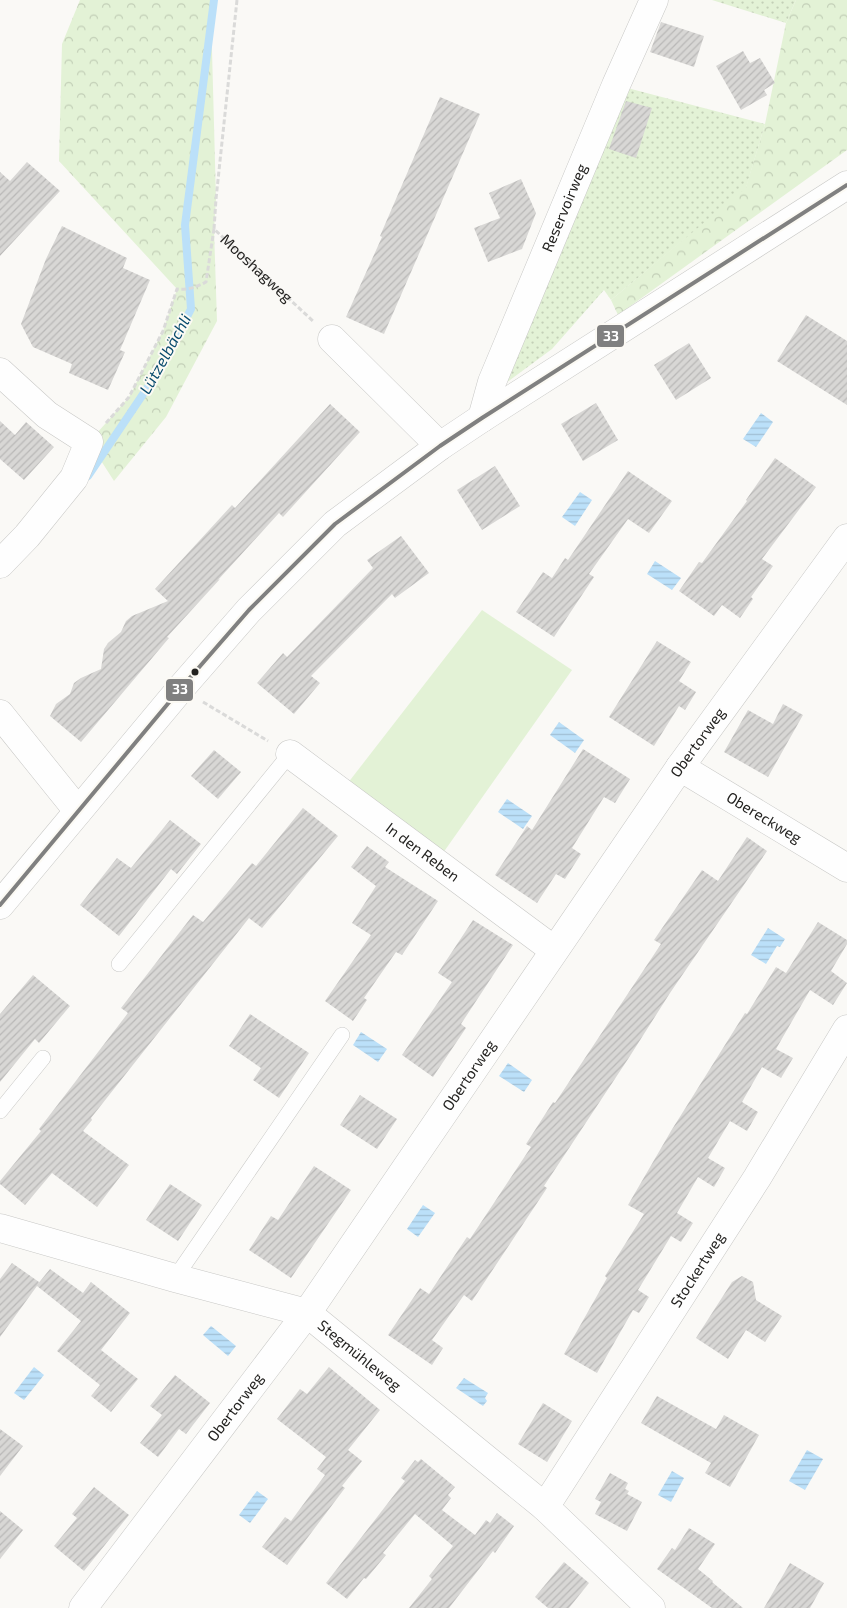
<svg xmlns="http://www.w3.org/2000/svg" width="847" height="1608" font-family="'Exo 2',sans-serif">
  <defs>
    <pattern id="forest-crowns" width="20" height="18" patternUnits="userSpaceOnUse" patternTransform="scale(1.25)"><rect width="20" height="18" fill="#e3f2d6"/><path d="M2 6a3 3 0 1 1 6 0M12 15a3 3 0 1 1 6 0" fill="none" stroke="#c3cfb7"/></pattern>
    <pattern id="park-dots" width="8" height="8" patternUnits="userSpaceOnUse" patternTransform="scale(1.25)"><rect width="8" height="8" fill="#e3f2d6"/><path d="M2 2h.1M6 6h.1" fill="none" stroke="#c3cfb7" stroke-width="1.8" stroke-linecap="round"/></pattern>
    <pattern id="water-rules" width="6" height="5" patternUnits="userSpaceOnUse" patternTransform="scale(1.25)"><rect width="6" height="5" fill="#bbe0f9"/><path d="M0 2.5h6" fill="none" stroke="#a1c0d5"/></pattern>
    <pattern id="building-hatch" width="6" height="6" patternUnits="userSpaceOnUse" patternTransform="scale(1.25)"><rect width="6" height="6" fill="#d8d7d5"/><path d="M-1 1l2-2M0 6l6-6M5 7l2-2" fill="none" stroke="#b9b8b7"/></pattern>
  </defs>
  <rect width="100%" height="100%" fill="#faf9f6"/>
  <!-- grass -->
  <polygon fill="#e3f2d6" points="482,610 572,670 443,853 344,788"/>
  <!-- forest -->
  <g fill="url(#forest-crowns)">
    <polygon points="80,0 213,0 211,13 216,199 214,229 217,321 166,417 114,481 89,442 129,397 163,331 177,289 59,161 62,44"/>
    <polygon points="796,0 847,0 847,150 618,315 611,300 746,187 765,124 786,23"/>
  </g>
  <!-- park -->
  <g fill="url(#park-dots)">
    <polygon points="712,0 796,0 786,23"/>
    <polygon points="616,85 765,124 746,188 611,300 604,290 552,349 506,383"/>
  </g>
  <!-- water -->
  <g fill="url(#water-rules)">
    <polygon points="761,413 773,422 756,447 743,439"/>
    <polygon points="580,492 592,500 575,526 562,517"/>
    <polygon points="655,561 681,578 672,590 647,574"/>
    <polygon points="559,722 584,740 575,753 550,735"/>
    <polygon points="507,799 532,816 523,829 498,812"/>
    <polygon points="768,928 785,939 780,947 777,946 766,964 751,955"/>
    <polygon points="361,1032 387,1049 378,1062 353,1045"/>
    <polygon points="508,1063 532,1080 524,1092 499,1076"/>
    <polygon points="423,1205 435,1213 418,1237 407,1229"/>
    <polygon points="211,1326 236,1346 228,1356 203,1335"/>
    <polygon points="34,1367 44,1375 24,1400 14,1393"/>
    <polygon points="464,1378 488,1393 485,1398 487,1401 483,1406 456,1388"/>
    <polygon points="807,1450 823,1459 805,1490 789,1481"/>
    <polygon points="672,1471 684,1478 671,1502 658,1495"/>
    <polygon points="257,1491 268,1499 250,1523 239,1515"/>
  </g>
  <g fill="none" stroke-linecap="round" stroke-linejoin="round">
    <!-- stream -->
    <polyline stroke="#bbe0f9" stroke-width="8" points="88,476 160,369 191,309 185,225 214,0"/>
  </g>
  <!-- building -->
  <g fill="url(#building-hatch)">
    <polygon points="661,22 704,36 694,67 650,52"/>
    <polygon points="743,51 750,63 760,58 775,83 764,90 767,95 741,110 716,66"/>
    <polygon points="440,97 480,114 384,334 346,317 382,237 380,236"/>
    <polygon points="626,101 652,108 636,158 609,149"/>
    <polygon points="27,162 60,191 0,256 0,172 10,181"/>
    <polygon points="521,179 536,213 522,249 488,262 474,228 500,218 489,193"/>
    <polygon points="62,226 127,258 123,268 150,280 120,350 125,352 108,390 69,373 72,364 33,347 21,324 46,259"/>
    <polygon points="806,315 847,341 847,405 777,361"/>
    <polygon points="689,343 711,378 676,400 654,365"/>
    <polygon points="596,403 618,440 583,461 561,424"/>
    <polygon points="330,404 360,432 283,517 279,513 218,580 220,579 167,637 169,638 81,742 50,716 56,704 70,694 74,683 81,678 101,669 104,649 108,643 121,632 126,621 132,616 168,601 155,589 232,505 235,508"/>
    <polygon points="0,421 15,435 26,422 54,447 24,480 0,459"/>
    <polygon points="775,458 816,487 762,559 773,566 751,597 753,599 740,618 722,605 714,616 679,591 699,562 702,563 747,501 746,500"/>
    <polygon points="495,466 520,506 482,530 457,490"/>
    <polygon points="628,471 672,501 649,533 628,519 589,574 594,577 554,637 516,612 543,572 552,578 565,558 568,560"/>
    <polygon points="401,536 429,573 395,598 392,594 311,676 320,683 294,714 257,683 283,653 287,657 373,568 367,560"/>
    <polygon points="657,641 691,662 679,681 696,692 685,710 679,706 654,746 609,717"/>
    <polygon points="783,704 803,715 768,777 724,752 748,710 773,724"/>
    <polygon points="583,749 630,779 615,803 604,797 572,848 581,854 565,879 556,874 537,903 495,875 527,826 532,830"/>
    <polygon points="214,750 241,772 218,799 191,776"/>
    <polygon points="303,808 338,836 262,928 249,918 91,1118 92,1120 83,1131 129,1165 97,1207 52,1173 25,1205 0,1184 0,1181 41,1131 39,1129 128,1013 121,1008 193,915 203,922 252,863 256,866"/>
    <polygon points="170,820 201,844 177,874 171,869 119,936 80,905 117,858 131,868"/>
    <polygon points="747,837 767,851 670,993 630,1056 544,1186 547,1188 472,1301 464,1295 432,1340 443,1348 432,1365 388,1335 420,1288 429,1294 467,1237 470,1239 531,1147 526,1144 553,1102 555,1103 661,944 654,940 702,870 718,881"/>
    <polygon points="367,846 389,862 385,867 438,901 402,955 396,952 364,998 367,1000 353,1021 325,1001 371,935 352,923 376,886 351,867"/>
    <polygon points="473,920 513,945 461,1024 466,1028 433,1077 402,1055 452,982 438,973"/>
    <polygon points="818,922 847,940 847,944 831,971 847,983 833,1005 810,990 776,1049 793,1058 781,1078 762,1067 742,1102 758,1112 747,1131 730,1121 708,1158 725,1168 714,1187 698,1177 677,1213 693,1223 681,1242 671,1236 638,1290 649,1297 639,1313 633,1310 597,1373 564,1354 607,1278 605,1276 644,1214 628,1205 671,1131 745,1013 747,1014 776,967 786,973"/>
    <polygon points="33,975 70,1006 39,1043 35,1039 0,1082 0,1014"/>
    <polygon points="250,1014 309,1053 279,1098 253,1080 261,1068 229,1046"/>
    <polygon points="360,1095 397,1119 377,1149 340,1125"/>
    <polygon points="314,1166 351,1190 291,1278 249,1250 271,1216 278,1220"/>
    <polygon points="170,1184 202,1205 178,1241 146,1220"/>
    <polygon points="12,1263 39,1282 37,1285 50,1269 83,1293 91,1282 130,1313 101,1350 138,1379 111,1412 91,1396 100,1385 57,1351 81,1321 37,1286 0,1337 0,1279"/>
    <polygon points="742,1276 753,1282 756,1300 782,1316 765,1342 746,1330 728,1359 696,1338 732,1282"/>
    <polygon points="329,1367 380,1410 348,1450 362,1461 342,1486 345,1488 287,1565 262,1547 285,1517 291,1521 325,1475 317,1469 326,1457 277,1419 300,1389 307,1394"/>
    <polygon points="175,1375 210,1403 186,1434 179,1429 158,1457 140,1443 162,1415 150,1406"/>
    <polygon points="657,1396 716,1429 724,1415 759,1435 730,1487 705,1473 711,1463 641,1423"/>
    <polygon points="543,1403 572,1421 547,1462 518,1444"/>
    <polygon points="0,1429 23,1446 0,1476"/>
    <polygon points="421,1459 455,1487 448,1495 451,1498 442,1510 475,1535 486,1520 490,1523 497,1513 514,1526 495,1553 493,1551 449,1608 409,1608 432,1579 429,1576 453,1546 415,1514 383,1553 386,1555 366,1579 364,1578 347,1599 326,1583 405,1481 401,1478 415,1460 418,1462"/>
    <polygon points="610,1473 628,1483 625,1489 629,1491 627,1494 642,1502 627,1531 595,1514 601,1502 595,1499"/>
    <polygon points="94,1487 129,1515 84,1571 54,1546 77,1518 72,1514"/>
    <polygon points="0,1511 23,1530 0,1559"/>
    <polygon points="689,1528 715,1544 698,1569 713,1581 712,1582 743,1608 712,1608 657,1569 672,1548 675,1550"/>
    <polygon points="564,1562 589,1583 569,1608 548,1608 535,1597"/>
    <polygon points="790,1563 824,1583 810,1608 764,1608"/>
  </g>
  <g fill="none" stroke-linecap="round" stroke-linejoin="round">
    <defs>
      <g id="lane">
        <polyline points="119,964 290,754"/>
        <polyline points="0,1111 43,1058"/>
        <polyline points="175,1278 342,1035"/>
      </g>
      <g id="street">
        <polyline points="332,339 440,446"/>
        <polyline points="0,372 47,415 89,442 74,478 27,536 0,564"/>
        <path id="s2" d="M482 418 492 382 616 85 654 0"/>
        <polyline points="0,714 78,811"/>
        <path id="s3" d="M290 754 554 950"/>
        <path id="s4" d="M680 767 847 868"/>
        <path id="s5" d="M0 1228 175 1278 307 1313 545 1507 651 1608"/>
        <path id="s6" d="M545 1507 757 1178 847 1029"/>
        <path id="s7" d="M83 1608 307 1313 680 767 847 538"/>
      </g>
      <polyline id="secondary" points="0,905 181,688 249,610 335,524 440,446 482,418 847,185"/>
    </defs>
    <!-- lane casing -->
    <use href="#lane" stroke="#c8c8c6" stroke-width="16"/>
    <!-- street casing -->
    <use href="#street" stroke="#c8c8c6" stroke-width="29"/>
    <!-- secondary casing -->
    <use href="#secondary" stroke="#c8c8c6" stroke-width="29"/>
    <!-- path -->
    <g stroke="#dadad9" stroke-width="3" stroke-dasharray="5 2.5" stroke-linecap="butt">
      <path id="s1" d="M237 0 216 199 214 229 314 322"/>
      <path d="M106 423 129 397 163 331 177 289C188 290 197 287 206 282L214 229"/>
      <polyline points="203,702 268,741"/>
    </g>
    <!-- lane -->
    <use href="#lane" stroke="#fefefe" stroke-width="15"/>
    <!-- street -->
    <use href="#street" stroke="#fefefe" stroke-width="28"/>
    <!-- secondary -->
    <use href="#secondary" stroke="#fefefe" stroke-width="28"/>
    <defs>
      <polyline id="bus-1" points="0,905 181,688 249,610 335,524 440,446 482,418 847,185"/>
    </defs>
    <!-- bus-1 casing -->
    <use href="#bus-1" stroke="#fcfaf4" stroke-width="8"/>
    <!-- bus-1 -->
    <use href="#bus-1" stroke="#808080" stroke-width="4"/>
  </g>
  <!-- markers -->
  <circle fill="#242321" stroke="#fcfaf4" stroke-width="2" cx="195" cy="672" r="4.5"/>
  <g text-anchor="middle" stroke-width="4" stroke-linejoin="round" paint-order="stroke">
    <!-- street labels -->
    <g font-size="15" fill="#242321" stroke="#fcfaf4">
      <text dy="5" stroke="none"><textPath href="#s2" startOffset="226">Reservoirweg</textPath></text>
      <text dy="5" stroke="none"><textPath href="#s1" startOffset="288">Mooshagweg</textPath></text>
      <text dy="5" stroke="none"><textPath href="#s7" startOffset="1062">Obertorweg</textPath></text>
      <text dy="5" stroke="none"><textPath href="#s4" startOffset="98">Obereckweg</textPath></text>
      <text dy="5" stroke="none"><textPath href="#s3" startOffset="165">In den Reben</textPath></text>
      <text dy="5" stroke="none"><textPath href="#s7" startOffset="658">Obertorweg</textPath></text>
      <text dy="5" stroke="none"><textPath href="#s6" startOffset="282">Stockertweg</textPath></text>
      <text dy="5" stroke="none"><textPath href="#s5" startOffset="386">Stegmühleweg</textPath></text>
      <text dy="5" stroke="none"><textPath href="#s7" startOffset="252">Obertorweg</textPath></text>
    </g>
    <!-- water labels -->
    <g font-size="16" font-style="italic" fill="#094b6e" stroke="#fcfaf4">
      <text transform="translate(165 354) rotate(-61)" y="6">Lützelbächli</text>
    </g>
  </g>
  <g stroke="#fcfaf4" stroke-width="2">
    <rect x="596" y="324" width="29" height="24" rx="5" fill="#808080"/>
    <rect x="165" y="678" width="29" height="24" rx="5" fill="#808080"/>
  </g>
  <g font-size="14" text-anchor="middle" font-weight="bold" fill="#fff">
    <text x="611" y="341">33</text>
    <text x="180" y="694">33</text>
  </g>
</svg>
